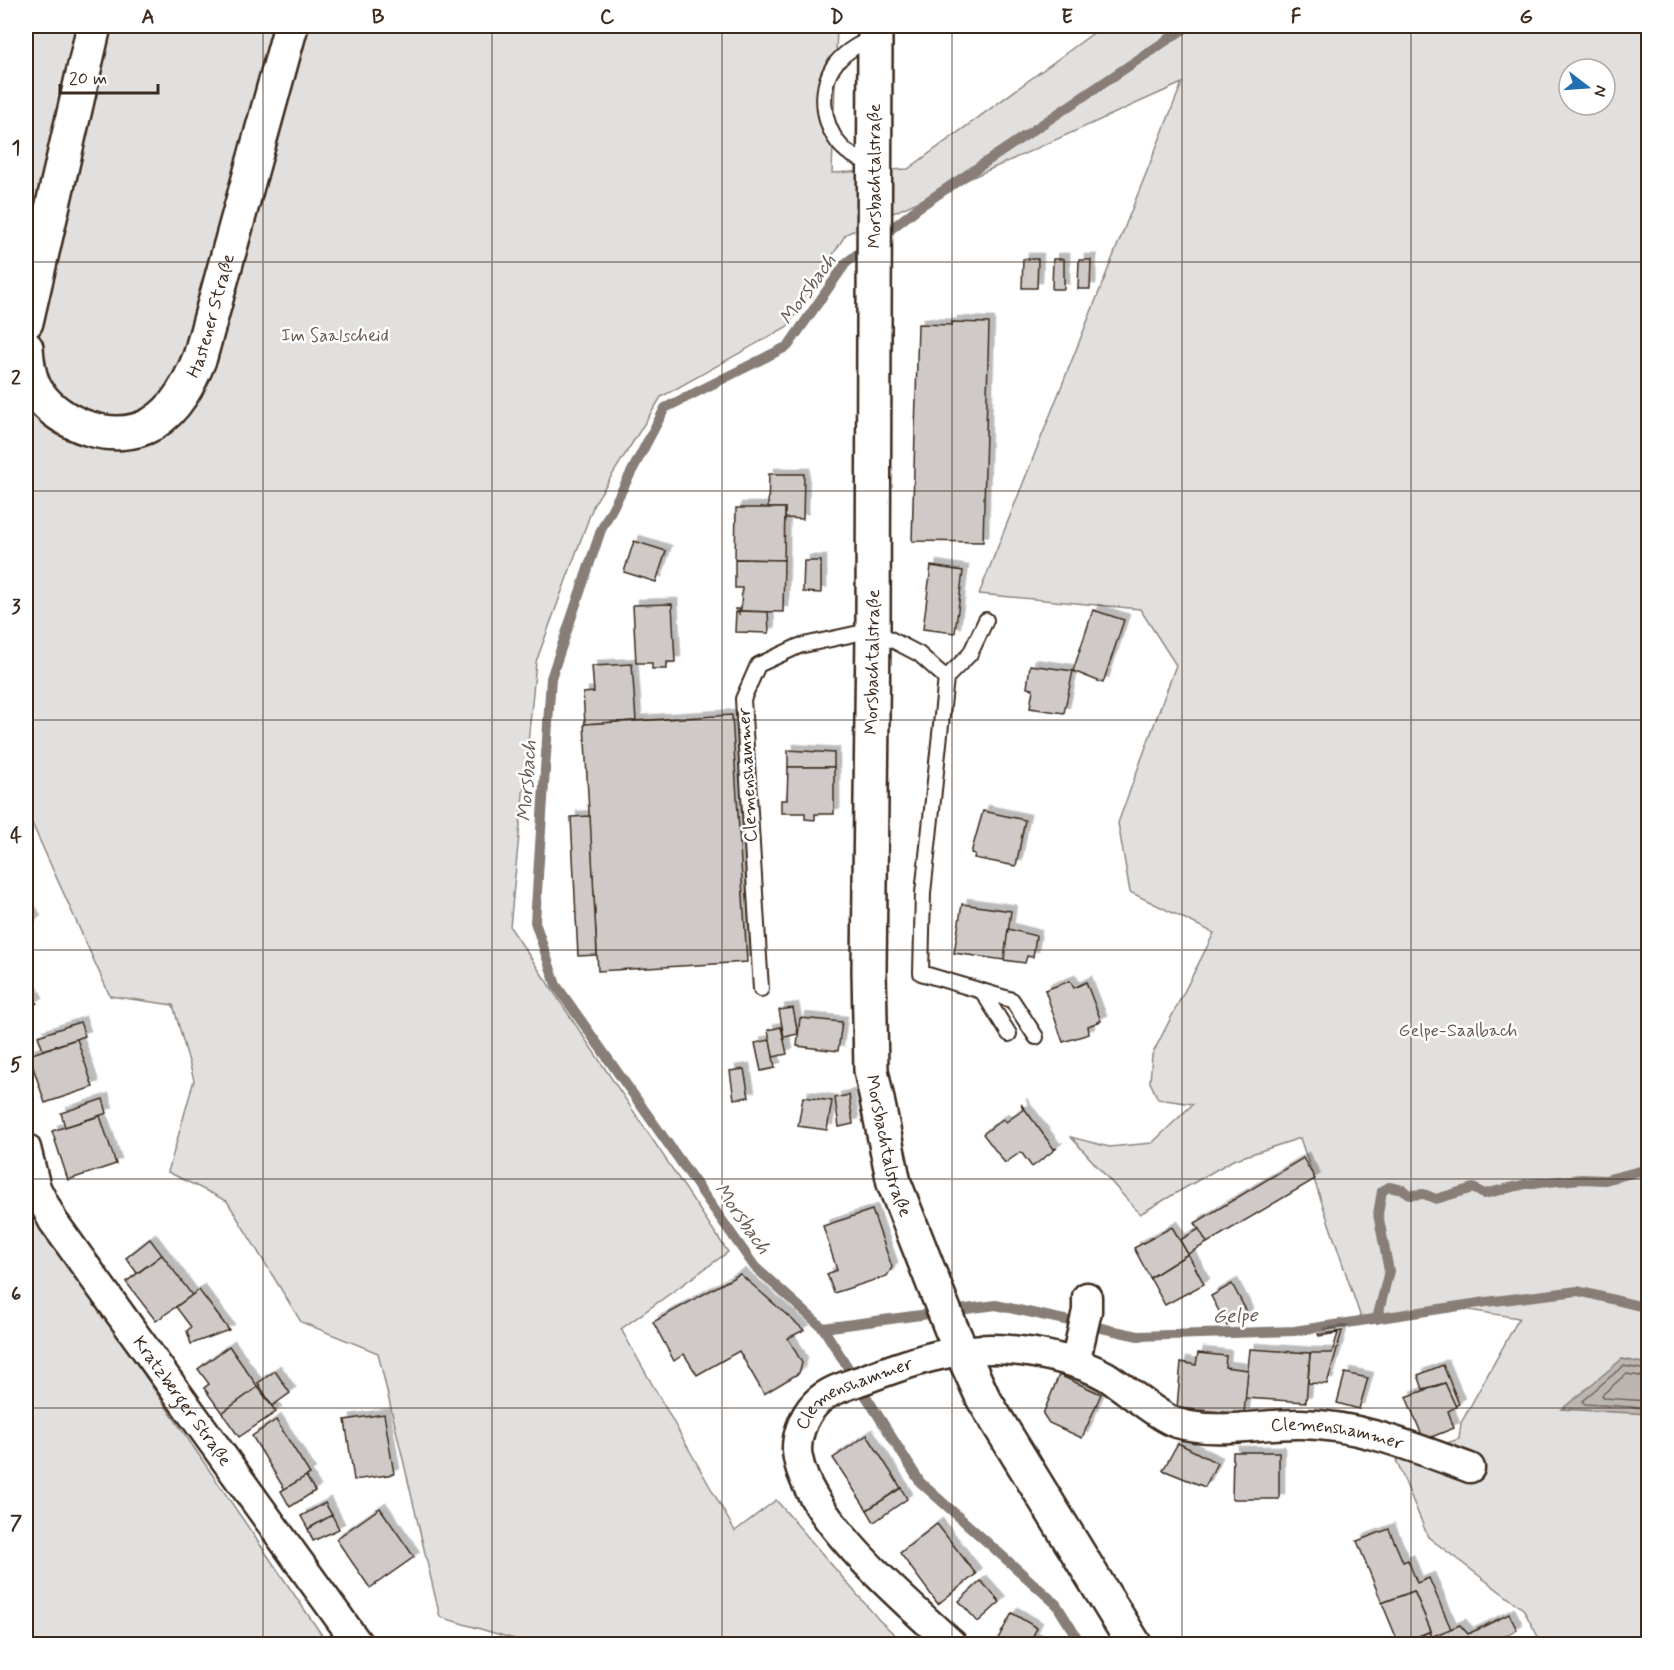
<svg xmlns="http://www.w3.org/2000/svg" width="1674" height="1670" font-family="Mynerve,sans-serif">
  <defs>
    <filter id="shadow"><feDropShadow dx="5.5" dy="-5.5" stdDeviation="0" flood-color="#0004"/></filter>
  </defs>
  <rect width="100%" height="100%" fill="#fff"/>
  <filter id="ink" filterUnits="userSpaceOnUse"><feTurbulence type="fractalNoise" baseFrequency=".0167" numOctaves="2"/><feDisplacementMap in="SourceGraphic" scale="12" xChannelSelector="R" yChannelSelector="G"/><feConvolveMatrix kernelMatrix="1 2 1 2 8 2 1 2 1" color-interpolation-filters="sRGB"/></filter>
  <g filter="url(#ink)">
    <!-- green -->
    <g fill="#e2e0de" stroke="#8e857e" stroke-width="1.5" fill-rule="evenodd">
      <path d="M26 26H837L832 173 908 169 1103 26H1648V1644H1542L1523 1609 1428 1537 1396 1460 1459 1439 1461 1423 1519 1318 1450 1307 1362 1321 1300 1138 1233 1160 1140 1214 1071 1137 1109 1147 1152 1143 1193 1104 1158 1099 1150 1082 1152 1055 1214 933 1130 892 1118 823 1176 665 1140 609 979 594 1182 83 846 234 788 326 661 397 594 504 536 662 510 927 728 1252 621 1329 735 1531 776 1500 879 1620 905 1644H531L440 1617 378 1353 301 1322 227 1201 168 1172 194 1080 173 1005 110 996 26 810ZM1569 69H1605V105H1569Z"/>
      <polygon points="26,1202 328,1644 26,1644"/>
    </g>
    <!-- water -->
    <polygon fill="#bcb6b3" stroke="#887e77" stroke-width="1.5" points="1622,1359 1648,1364 1648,1414 1562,1409"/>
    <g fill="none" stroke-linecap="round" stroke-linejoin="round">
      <!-- shore -->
      <g stroke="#6f625a" stroke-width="1.5">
        <polyline points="1648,1370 1623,1366 1582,1401 1585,1404 1648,1408"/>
        <polyline points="1648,1377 1626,1374 1602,1395 1604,1398 1648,1401"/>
      </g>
      <!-- stream -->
      <g stroke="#887e77" stroke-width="10">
        <polyline points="882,236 919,207 1188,26"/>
        <polyline points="869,245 846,263 788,346 665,408 601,530 551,678 535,922 556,985 755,1267 823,1328 920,1482 1056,1604 1081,1644"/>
        <polyline points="1377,1319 1389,1271 1378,1214 1382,1191 1389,1187 1403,1190 1410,1195 1424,1194 1436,1199 1473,1188 1484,1194 1526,1184 1582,1179 1605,1180 1648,1169"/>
        <polyline points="823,1328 996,1305 1138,1336 1294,1331 1486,1302 1578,1291 1648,1308"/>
      </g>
    </g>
    <!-- building -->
    <g fill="#cfcac7" stroke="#3b2a1e" stroke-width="1.5" filter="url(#shadow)">
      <polygon points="1023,259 1038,259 1037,288 1022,288"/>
      <polygon points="1053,259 1064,259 1064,289 1052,289"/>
      <polygon points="1079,260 1091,260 1090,289 1078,289"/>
      <polygon points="952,322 989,323 983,542 912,541 918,324 952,325"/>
      <polygon points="769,474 804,474 803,519 785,518 785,508 768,508"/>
      <polygon points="736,508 785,508 784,560 735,559"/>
      <polygon points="634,541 666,551 656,582 624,572"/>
      <polygon points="735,559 784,560 783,612 739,611 739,614 737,614 735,609 741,609 742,588 735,588"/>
      <polygon points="804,561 821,561 821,593 803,592"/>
      <polygon points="931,566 963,571 955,633 923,629"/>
      <polygon points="672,604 675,662 667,662 667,669 652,669 652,663 636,663 633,605"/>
      <polygon points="1093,610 1124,620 1103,683 1073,671"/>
      <polygon points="736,611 739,614 739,611 768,612 769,633 735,632"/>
      <polygon points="632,664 636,721 585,724 583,693 594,692 592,666"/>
      <polygon points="1030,665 1073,671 1064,713 1030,708 1033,689 1027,688"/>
      <polygon points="732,715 747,962 598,971 584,724"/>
      <polygon points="788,750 834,753 834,767 788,767"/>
      <polygon points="788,767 834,767 834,814 815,814 815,820 805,819 805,813 781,813 781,800 787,800"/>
      <polygon points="983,811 1025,820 1016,866 974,858 975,854 971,853"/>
      <polygon points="590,816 597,955 578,956 571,817"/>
      <polygon points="962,904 1011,911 1004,960 954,953"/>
      <polygon points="26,905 35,921 26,927"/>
      <polygon points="1008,929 1036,936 1033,957 1027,956 1025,963 1004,960"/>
      <polygon points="1070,981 1074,988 1086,982 1101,1021 1088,1026 1089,1034 1063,1042 1045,990"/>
      <polygon points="26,982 37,1003 26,1009"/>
      <polygon points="793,1008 798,1034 784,1037 779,1010"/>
      <polygon points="800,1018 842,1022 838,1051 797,1046"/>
      <polygon points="80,1022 85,1036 43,1050 38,1036"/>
      <polygon points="781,1027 787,1054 773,1057 768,1030"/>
      <polygon points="77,1039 93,1087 45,1103 29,1055"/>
      <polygon points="770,1040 775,1068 761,1071 755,1043"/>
      <polygon points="744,1069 749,1097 734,1099 730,1071"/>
      <polygon points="849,1095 853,1124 839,1127 835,1098"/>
      <polygon points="803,1097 832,1101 827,1130 798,1126"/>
      <polygon points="103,1099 107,1113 65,1127 61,1113"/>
      <polygon points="1021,1104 1054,1149 1057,1148 1032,1167 1021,1152 1005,1163 983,1134 1003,1119 1006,1122 1023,1110"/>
      <polygon points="100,1116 116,1164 68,1180 52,1131"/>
      <polygon points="1303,1158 1315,1179 1207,1243 1195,1223"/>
      <polygon points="872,1210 892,1267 887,1276 834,1293 827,1274 837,1270 823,1226"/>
      <polygon points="1172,1227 1188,1254 1150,1278 1134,1248"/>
      <polygon points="1199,1229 1207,1243 1188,1254 1180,1240"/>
      <polygon points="150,1239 162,1255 137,1273 126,1258"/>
      <polygon points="1188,1254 1204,1284 1165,1305 1150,1278"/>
      <polygon points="162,1255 192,1295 156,1321 126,1282"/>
      <polygon points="740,1274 804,1330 788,1338 802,1363 799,1373 764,1394 739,1351 697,1375 684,1354 674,1361 653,1322"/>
      <polygon points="1232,1284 1248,1314 1227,1326 1211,1296"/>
      <polygon points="199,1290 229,1330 191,1344 187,1331 191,1327 176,1307"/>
      <polygon points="1342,1331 1327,1384 1308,1383 1310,1353 1332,1353 1338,1333 1319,1336 1318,1334"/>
      <polygon points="229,1346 258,1387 222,1413 204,1388 209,1384 198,1369"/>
      <polygon points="1250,1349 1310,1353 1306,1402 1245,1398"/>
      <polygon points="1198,1353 1226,1356 1225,1367 1248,1370 1244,1414 1177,1408 1181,1362 1196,1365"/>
      <polygon points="1443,1365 1459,1404 1455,1406 1445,1383 1423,1389 1418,1375"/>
      <polygon points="275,1371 290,1393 272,1406 258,1383"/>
      <polygon points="1345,1373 1368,1378 1359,1409 1337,1403"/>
      <polygon points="1059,1375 1101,1394 1082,1438 1049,1423 1043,1414"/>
      <polygon points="1445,1383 1456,1407 1448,1411 1454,1428 1424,1440 1406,1397"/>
      <polygon points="258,1387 276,1412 239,1437 222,1413"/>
      <polygon points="384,1414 394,1474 354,1480 345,1420"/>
      <polygon points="276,1420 310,1474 285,1490 252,1436"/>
      <polygon points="867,1435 901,1488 867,1510 833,1458"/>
      <polygon points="1178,1443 1217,1463 1205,1487 1163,1470"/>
      <polygon points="1233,1452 1279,1452 1279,1499 1232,1499"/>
      <polygon points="306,1476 315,1491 290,1507 281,1491"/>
      <polygon points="901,1488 907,1499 874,1522 867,1510"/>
      <polygon points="325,1503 332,1515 308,1529 301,1516"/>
      <polygon points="380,1508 414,1557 370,1588 336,1539"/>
      <polygon points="332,1515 339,1529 313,1541 308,1529"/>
      <polygon points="937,1524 976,1574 938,1604 900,1553"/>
      <polygon points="1389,1529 1403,1562 1408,1560 1417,1583 1429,1578 1451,1629 1450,1631 1431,1637 1431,1631 1414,1591 1382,1603 1357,1541"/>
      <polygon points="981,1581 1000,1602 978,1622 959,1601"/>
      <polygon points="1414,1591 1431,1631 1399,1644 1382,1603"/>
      <polygon points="1012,1613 1037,1628 1032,1638 1044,1644 995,1644"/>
      <polygon points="1509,1614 1517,1630 1490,1644 1403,1643 1429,1632 1431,1637 1460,1625 1468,1634"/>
    </g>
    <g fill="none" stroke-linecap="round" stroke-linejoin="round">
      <defs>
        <g id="service">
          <path d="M874 165C867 162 859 159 852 155 823 138 815 89 836 63 847 50 859 44 875 37"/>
          <polyline points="986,620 970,654 946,678 923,893 921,973 1012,1000 1036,1037"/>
          <polyline points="761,989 743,699 758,665 799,646 873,630 919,654 946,678"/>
          <polyline points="982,991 1009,1034"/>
        </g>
        <g id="minor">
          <path id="s1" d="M26 1148 36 1188 53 1221 358 1644"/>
          <polyline points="1075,1363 1087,1311 1087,1297"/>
          <path id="s2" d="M952 1644C907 1603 809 1520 798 1458 794 1440 803 1416 816 1403 828 1390 849 1385 865 1379 913 1361 958 1345 1010 1350 1038 1352 1082 1362 1106 1376 1124 1387 1160 1418 1177 1423 1217 1435 1261 1423 1301 1424 1361 1425 1415 1448 1470 1468"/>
        </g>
        <g id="secondary">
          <path id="s3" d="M875 26 873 630 869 970 871 1070 894 1183 951 1328 983 1398 1134 1644"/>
          <polyline points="26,322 94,26"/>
          <path id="s4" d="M26 348C27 362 29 380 37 392 60 426 115 445 152 424 177 409 190 382 200 357L291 26"/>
        </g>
      </defs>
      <!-- service casing -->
      <use href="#service" stroke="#3b2a1e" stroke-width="18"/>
      <!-- minor casing -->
      <use href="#minor" stroke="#3b2a1e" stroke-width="33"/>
      <!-- secondary casing -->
      <use href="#secondary" stroke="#3b2a1e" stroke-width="38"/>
      <!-- service -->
      <use href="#service" stroke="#fff" stroke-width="14"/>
      <!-- minor -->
      <use href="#minor" stroke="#fff" stroke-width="28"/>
      <!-- secondary -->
      <use href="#secondary" stroke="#fff" stroke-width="33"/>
    </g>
  </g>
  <!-- grid -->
  <path fill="none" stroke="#3b2a1e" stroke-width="1.5" stroke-opacity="0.55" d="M263 26V1644M492 26V1644M722 26V1644M952 26V1644M1182 26V1644M1411 26V1644M26 262H1648M26 491H1648M26 720H1648M26 950H1648M26 1179H1648M26 1408H1648"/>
  <g text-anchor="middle" stroke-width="5" stroke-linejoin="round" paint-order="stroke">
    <!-- street labels -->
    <g font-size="18" fill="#3b2a1e" stroke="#fff">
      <text transform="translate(874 176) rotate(-90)" y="6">Morsbachtalstraße</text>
      <text dy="6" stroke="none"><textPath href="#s4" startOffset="302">Hastener Straße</textPath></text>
      <text transform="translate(872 662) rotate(-89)" y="6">Morsbachtalstraße</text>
      <text transform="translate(747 775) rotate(-93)" y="6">Clemenshammer</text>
      <text dy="6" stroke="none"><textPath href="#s3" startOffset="1122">Morsbachtalstraße</textPath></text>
      <text dy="6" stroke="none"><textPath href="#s2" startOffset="342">Clemenshammer</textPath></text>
      <text dy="6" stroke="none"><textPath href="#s1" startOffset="300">Kratzberger Straße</textPath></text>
      <text dy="6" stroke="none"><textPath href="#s2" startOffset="856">Clemenshammer</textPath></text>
    </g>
    <!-- park labels -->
    <g font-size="18" fill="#65584e" stroke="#fff">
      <text x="335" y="341">Im Saalscheid</text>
      <text x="1458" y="1036">Gelpe-Saalbach</text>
    </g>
    <!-- water labels -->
    <g font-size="20" font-style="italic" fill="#685b52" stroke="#fff">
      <text transform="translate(807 289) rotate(-54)" y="7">Morsbach</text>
      <text transform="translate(526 781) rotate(-86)" y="7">Morsbach</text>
      <text transform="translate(743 1218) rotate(55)" y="7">Morsbach</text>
      <text transform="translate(1235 1315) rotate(-2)" y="7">Gelpe</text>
    </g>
  </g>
  <!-- margin -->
  <rect width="1674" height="1670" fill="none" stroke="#fff" stroke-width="66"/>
  <!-- north arrow -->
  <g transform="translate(1587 87) rotate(107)"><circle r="28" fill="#ffffff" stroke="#b1aaa5" stroke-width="1.5"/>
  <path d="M0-4.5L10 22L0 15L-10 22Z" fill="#1f6fb2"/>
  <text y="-9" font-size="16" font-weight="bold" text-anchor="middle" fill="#3b2a1e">N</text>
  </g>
  <!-- scale -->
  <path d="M60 84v9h98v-9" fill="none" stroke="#3b2a1e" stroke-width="3"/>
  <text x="69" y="84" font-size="18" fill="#3b2a1e" stroke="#ffffff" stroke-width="4.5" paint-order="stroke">20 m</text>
  <rect x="33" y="33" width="1608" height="1604" fill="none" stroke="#3b2a1e" stroke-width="2"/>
  <g font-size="20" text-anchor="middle" font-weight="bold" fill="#3b2a1e">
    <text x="148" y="23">A</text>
    <text x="378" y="23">B</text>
    <text x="607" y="23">C</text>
    <text x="837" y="23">D</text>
    <text x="1067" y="23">E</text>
    <text x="1296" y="23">F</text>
    <text x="1526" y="23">G</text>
    <text x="16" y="154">1</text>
    <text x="16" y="384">2</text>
    <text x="16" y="613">3</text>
    <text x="16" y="842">4</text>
    <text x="16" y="1071">5</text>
    <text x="16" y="1300">6</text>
    <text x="16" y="1529">7</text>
  </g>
</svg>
